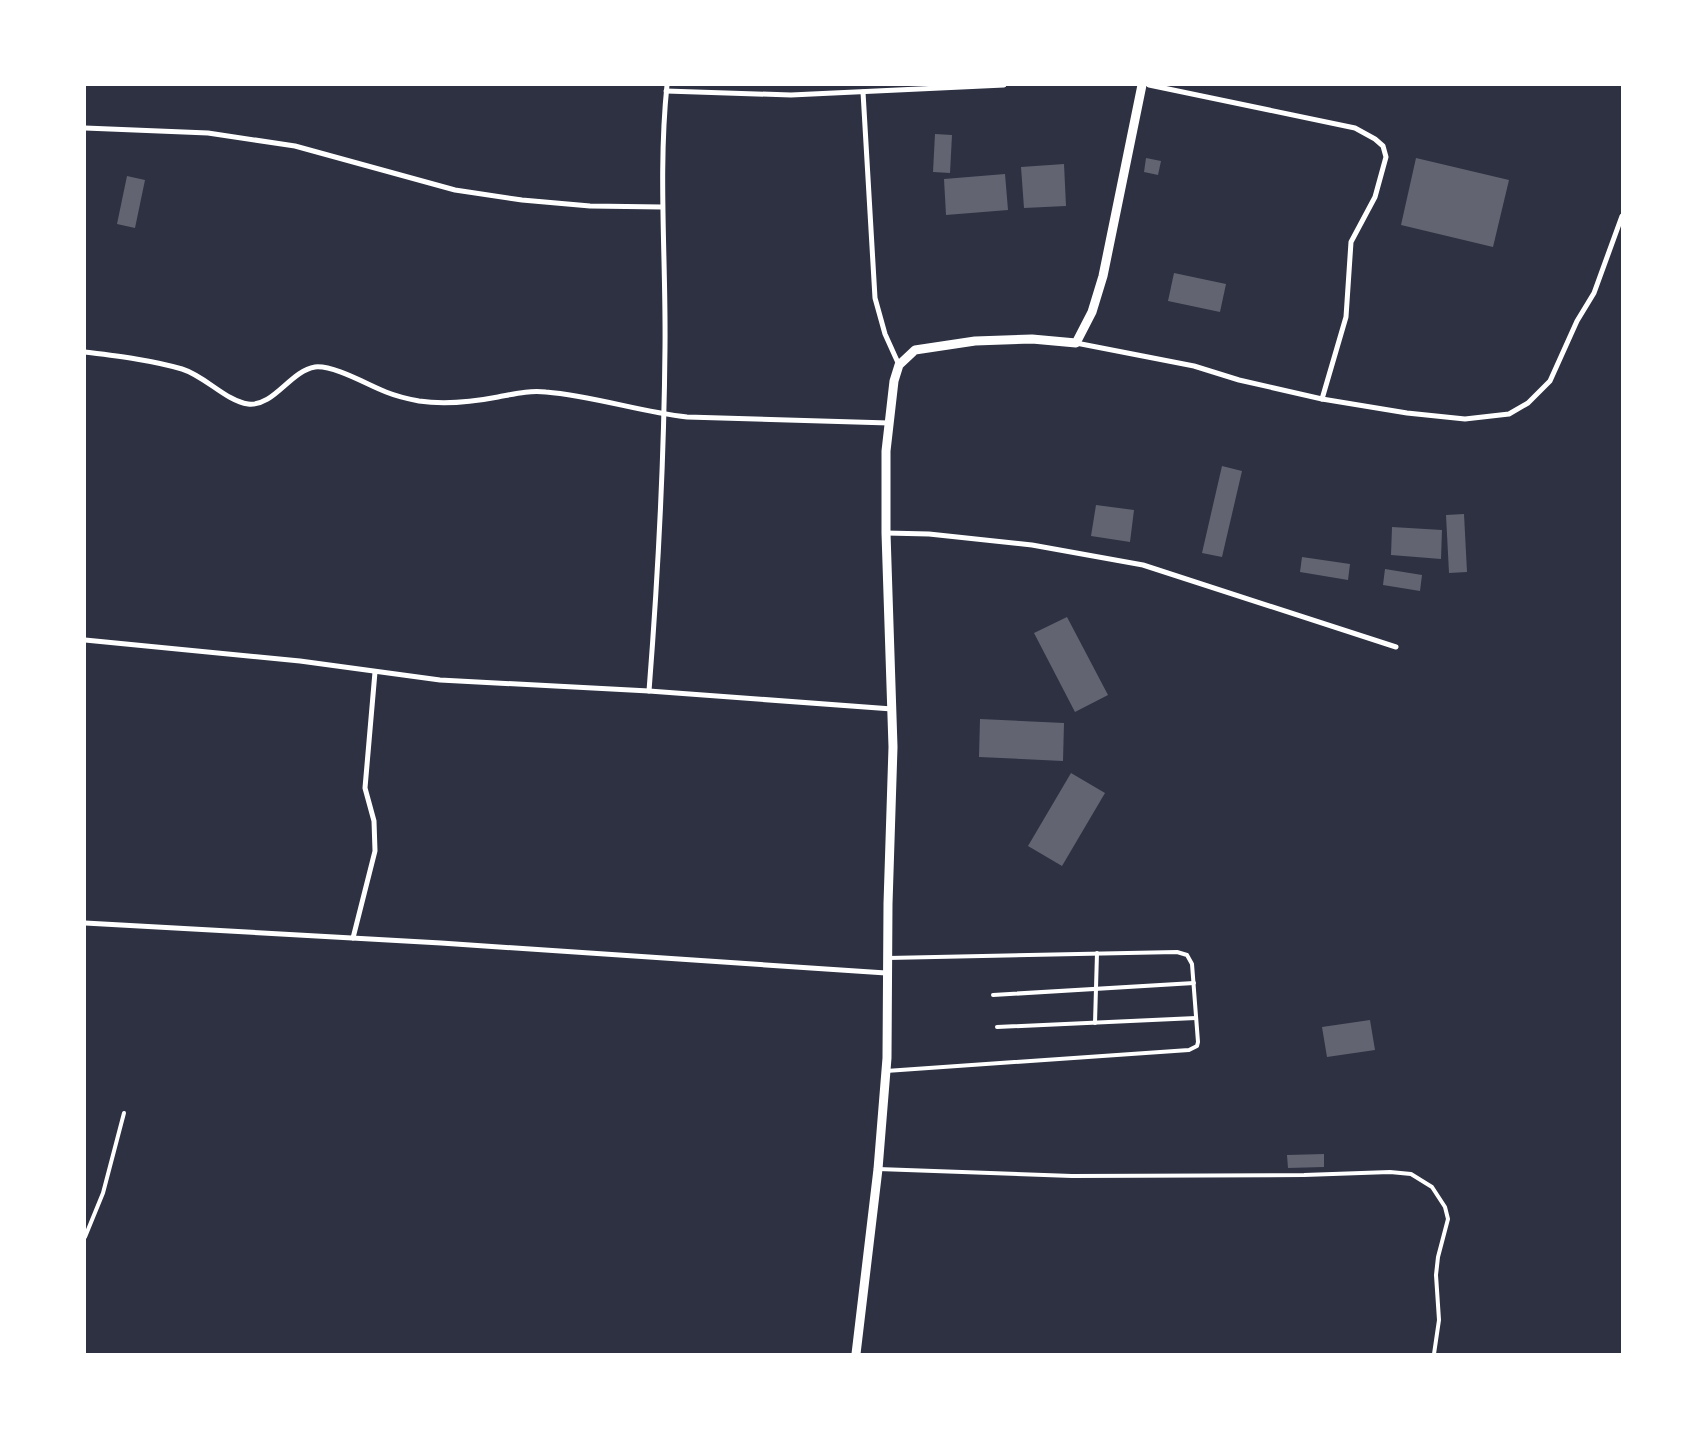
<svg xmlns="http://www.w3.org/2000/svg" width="1707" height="1439" font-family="'Asap Condensed',sans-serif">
  <rect width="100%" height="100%" fill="#2d3142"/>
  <!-- building -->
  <g fill="#626471">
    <polygon points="935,134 952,135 950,173 933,172"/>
    <polygon points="1146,158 1161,161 1158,175 1144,172"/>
    <polygon points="1416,158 1509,180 1493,247 1401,225"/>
    <polygon points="1064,164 1066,206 1024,208 1021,167"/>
    <polygon points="1005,174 1008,210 946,215 944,179"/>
    <polygon points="127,176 145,180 135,228 117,224"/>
    <polygon points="1174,273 1226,284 1220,312 1168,301"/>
    <polygon points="1222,466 1242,471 1222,557 1202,553"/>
    <polygon points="1096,505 1134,510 1130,542 1091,536"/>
    <polygon points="1464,514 1467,572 1449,573 1446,515"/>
    <polygon points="1392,527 1442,530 1441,559 1391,555"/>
    <polygon points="1302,557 1350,564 1348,580 1300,572"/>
    <polygon points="1385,569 1422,575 1420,591 1383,585"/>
    <polygon points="1067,617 1108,695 1075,712 1034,633"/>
    <polygon points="980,719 1064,723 1063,761 979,757"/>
    <polygon points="1071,773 1105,793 1062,866 1028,846"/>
    <polygon points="1370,1020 1375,1050 1327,1057 1322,1027"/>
    <polygon points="1324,1154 1324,1167 1288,1168 1287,1155"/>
  </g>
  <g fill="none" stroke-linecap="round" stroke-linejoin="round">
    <!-- service -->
    <g stroke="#fff" stroke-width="4">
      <polyline points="993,995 1194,983"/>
      <polyline points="1095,1023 1097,953"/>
      <polyline points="997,1027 1196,1018"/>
      <polyline points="886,1071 1189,1050 1197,1046 1198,1042 1192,964 1187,955 1177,952 888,958"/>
      <polyline points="878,1169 1072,1176 1304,1175 1390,1172 1411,1174 1432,1187 1445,1207 1448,1219 1438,1257 1436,1275 1439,1320 1434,1354"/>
      <polyline points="85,1237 103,1193 124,1113"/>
    </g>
    <!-- minor -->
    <g stroke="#fff" stroke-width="5">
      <polyline points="1149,85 1355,128 1375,139 1383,146 1386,157 1375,197 1351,242 1346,317 1322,399"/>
      <polyline points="666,91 791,95 1004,85"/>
      <polyline points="863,92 875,298 885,334 899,365"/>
      <polyline points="85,128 208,133 295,146 455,190 522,200 590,206 662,207"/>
      <polyline points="1076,343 1194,366 1239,380 1322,399 1407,413 1465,419 1509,414 1528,403 1550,381 1577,321 1594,293 1622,216"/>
      <path d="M85 352C117 356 151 360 182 369 205 376 226 401 248 404 274 407 290 371 315 367 334 365 368 385 386 392 396 396 408 399 419 401 445 405 472 402 498 397 514 394 529 390 546 392 594 396 640 412 687 417L889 423"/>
      <polyline points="886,533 929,534 1032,545 1143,565 1396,647"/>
      <polyline points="85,640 300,661 440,680 649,691 892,709"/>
      <path d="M649 691C658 576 664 462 665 347 666 259 658 172 667 85"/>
      <polyline points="85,923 441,943 886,973"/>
      <polyline points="353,938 375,851 374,821 365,788 375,672"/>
    </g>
    <!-- tertiary -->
    <polyline stroke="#fff" stroke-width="9" points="856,1354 878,1169 887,1058 888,904 893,747 886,533 886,451 894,381 899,365 915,350 975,341 1032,339 1076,343 1092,312 1103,276 1142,85"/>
  </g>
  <!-- border -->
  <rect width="1707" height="1439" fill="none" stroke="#ffffff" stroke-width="172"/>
</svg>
